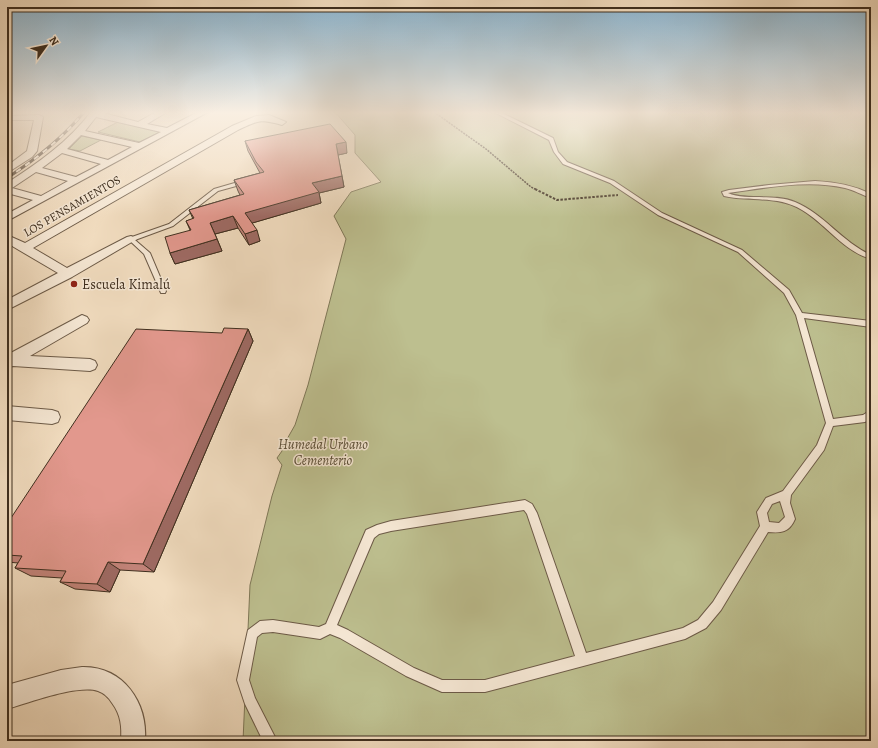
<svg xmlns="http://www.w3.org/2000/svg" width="878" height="748" font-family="Alegreya,serif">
  <rect width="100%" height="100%" fill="#f1dcbf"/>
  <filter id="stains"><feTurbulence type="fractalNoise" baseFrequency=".005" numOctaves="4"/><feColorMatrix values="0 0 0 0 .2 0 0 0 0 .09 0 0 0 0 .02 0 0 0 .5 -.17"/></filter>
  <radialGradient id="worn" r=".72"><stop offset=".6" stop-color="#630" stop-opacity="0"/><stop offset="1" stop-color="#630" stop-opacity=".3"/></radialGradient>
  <!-- green -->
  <g fill="#bdbf8f" stroke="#7e7757">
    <polygon points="335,112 871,112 871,741 243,741 250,585 272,496 282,465 277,458 282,451 282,448 295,425 308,385 346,239 334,216 351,192 381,182 355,153 355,135"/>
    <polygon points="118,122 160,132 140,142 98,132"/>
    <polygon points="82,136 101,140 80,151 69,149"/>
  </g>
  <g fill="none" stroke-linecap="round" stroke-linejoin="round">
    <defs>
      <g id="service">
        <path d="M494 112H500L553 138 558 152 567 162 614 181 662 213 742 250 789 290 802 313 871 321V327L804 318 833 419 863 415 871 410V418L865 422 833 426 824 450 791 495 790 503 795 519C789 533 781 533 768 532L721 610 706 628 685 639 485 692H442L406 676 340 638 330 634 320 639 273 632 262 633 257 637 249 680 255 698 277 741H263L245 704 237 680 248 630 260 621 273 620 319 627 326 624 366 530 377 525 391 521 525 500 532 504 537 513 586 653 683 628 698 620 713 602 760 526 757 512 766 498 783 491 817 445 826 423 796 315 784 293 738 252 658 215 610 183 563 164 554 152 549 140ZM780 501 785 517 779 523 769 522 767 513 772 504ZM524 510 527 514 575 656 485 680H442L414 668 348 630 337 625 374 538 379 534 391 531Z"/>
        <polygon points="245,180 247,181 247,183 218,191 173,226 135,240 150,253 166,291 165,293 161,293 144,254 129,240 129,238 169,224 214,189"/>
        <path d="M815 181C835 182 853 185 871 194V198C862 195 854 190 845 188 808 179 765 188 728 193 745 201 774 193 795 202 824 214 842 242 871 255V259C843 251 826 224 802 210 778 195 750 202 724 196L722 192 729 190 769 185Z"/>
      </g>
      <g id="minor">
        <path d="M91 112H99L138 122 156 112H167L147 124 167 128 198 112H208L7 221V214L33 200 7 193V183C38 163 68 142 91 112ZM96 117 161 132 139 143 85 131ZM81 135 132 147 108 160 67 149ZM62 153 101 164 76 177 42 168ZM36 172 68 181 41 196 12 188Z"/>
        <polygon points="39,115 43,117 37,151 32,157 7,173 7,166 27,151 34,120 7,120 7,116"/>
        <path d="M269 115 286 122 282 125C260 119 259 120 238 130L33 248 67 268 127 237 131 236 137 239 72 277 7 310V300L58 273 7 243V235L25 243 232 126 256 116Z"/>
        <polygon points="82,315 87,317 89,320 87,323 30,356 90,359 95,361 97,365 95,369 90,371 13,366 7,368 7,355"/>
        <polygon points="7,406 52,410 58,412 60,417 58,422 52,424 7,420"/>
        <path d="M82 667C123 666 148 702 145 741H121C122 727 121 715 112 703 109 698 104 693 98 691 78 684 28 703 7 709V685L61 670Z"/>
      </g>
    </defs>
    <!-- service casing -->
    <use href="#service" stroke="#6c5a47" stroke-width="2"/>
    <!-- minor casing -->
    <use href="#minor" stroke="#6c5a47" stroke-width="2"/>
    <!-- path-far1 -->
    <polyline stroke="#3f2f1f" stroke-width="1.5" stroke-dasharray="2 1" stroke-linecap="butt" points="434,112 486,149 531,187 537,190"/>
    <!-- path -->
    <polyline stroke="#3f2f1f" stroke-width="2" stroke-dasharray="2.5 1.5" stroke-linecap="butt" points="535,189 557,200 618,195"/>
    <!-- service -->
    <use href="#service" fill="#f6e8d5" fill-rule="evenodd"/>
    <!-- minor -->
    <use href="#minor" fill="#f6e8d5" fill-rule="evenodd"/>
    <defs>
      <path id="rail" d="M7 178C36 159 62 139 84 112"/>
    </defs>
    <!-- rail casing -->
    <use href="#rail" stroke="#3f2f1f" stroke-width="3"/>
    <!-- rail -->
    <use href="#rail" stroke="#f6e8d5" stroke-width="2" stroke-dasharray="5.5" stroke-linecap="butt"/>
  </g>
  <!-- wall -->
  <g fill="#c28379" stroke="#3f2f1f">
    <polygon points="245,141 347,153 338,155 344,187 319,193 321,203 252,223 260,241 249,245 238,228 215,234 222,251 175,264 170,253 190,230 186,221 193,219 189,210 240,195 238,191 234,180 260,173 248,151"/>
    <polygon points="248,329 253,341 154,572 120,570 110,592 75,589 60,582 62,578 31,576 15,568 18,563 7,562 7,524"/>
  </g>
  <!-- shaded-wall -->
  <g fill="#9e6a63" stroke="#3f2f1f">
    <polygon points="346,142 347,153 338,155 336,144"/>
    <polygon points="342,176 344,187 319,193 321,203 249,224 245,213 312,183"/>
    <polygon points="233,216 238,228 215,234 210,223"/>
    <polygon points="257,230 260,241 249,245 245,234"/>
    <polygon points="217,239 222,251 175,264 170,253"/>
    <polygon points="248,329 253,341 154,572 143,564"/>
    <polygon points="108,562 120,570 110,592 97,584"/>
  </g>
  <!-- building -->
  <g fill="#e2988d" stroke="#3f2f1f">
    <polygon points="330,124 346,142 336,144 342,176 312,183 319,192 245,213 257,230 245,234 233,216 210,223 217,239 170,253 165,237 191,230 186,221 194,218 189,210 244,194 234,180 264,172 256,162 245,141"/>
    <polygon points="224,328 248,329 143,564 108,562 97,584 60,582 66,571 15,568 22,556 7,555 7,524 136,329 222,333"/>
  </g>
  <!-- sky -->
  <linearGradient id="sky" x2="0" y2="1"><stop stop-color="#89b6d4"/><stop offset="0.52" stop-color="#f9efe2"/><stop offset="1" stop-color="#f9efe2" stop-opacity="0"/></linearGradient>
  <rect width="878" height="217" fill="url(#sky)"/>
  <!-- markers -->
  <circle fill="#8f2418" stroke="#f6e8d5" stroke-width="1.5" cx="74" cy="284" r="4"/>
  <g text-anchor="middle" stroke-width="3" stroke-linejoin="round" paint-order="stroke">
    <!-- far-street labels -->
    <g font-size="12" fill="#3f2f1f" stroke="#f6e8d5">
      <text transform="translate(72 206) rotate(-30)" y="4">LOS PENSAMIENTOS</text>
    </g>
    <!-- poi labels -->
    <g font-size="14" fill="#3f2f1f" stroke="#f6e8d5" text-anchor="start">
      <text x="82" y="289">Escuela Kimalú</text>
    </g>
    <!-- park labels -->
    <g font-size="14" font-style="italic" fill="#584c35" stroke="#f6e8d5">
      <text x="323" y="449">Humedal Urbano<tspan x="323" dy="16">Cementerio</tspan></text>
    </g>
  </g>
  <!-- margin -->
  <rect width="878" height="748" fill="none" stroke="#f1dcbf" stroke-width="24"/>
  <rect x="8" y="8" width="862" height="732" fill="none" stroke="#3f2f1f" stroke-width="2"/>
  <rect x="12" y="12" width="854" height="724" fill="none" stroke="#3f2f1f"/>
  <!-- north arrow -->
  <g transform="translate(46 46) rotate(57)" stroke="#f6e8d5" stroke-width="3" paint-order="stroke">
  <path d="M0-3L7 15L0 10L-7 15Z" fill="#3f2f1f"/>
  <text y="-6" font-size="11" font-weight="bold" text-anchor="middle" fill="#3f2f1f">N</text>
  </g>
  <rect width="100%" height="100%" filter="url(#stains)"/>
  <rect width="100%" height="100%" fill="url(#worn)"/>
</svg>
